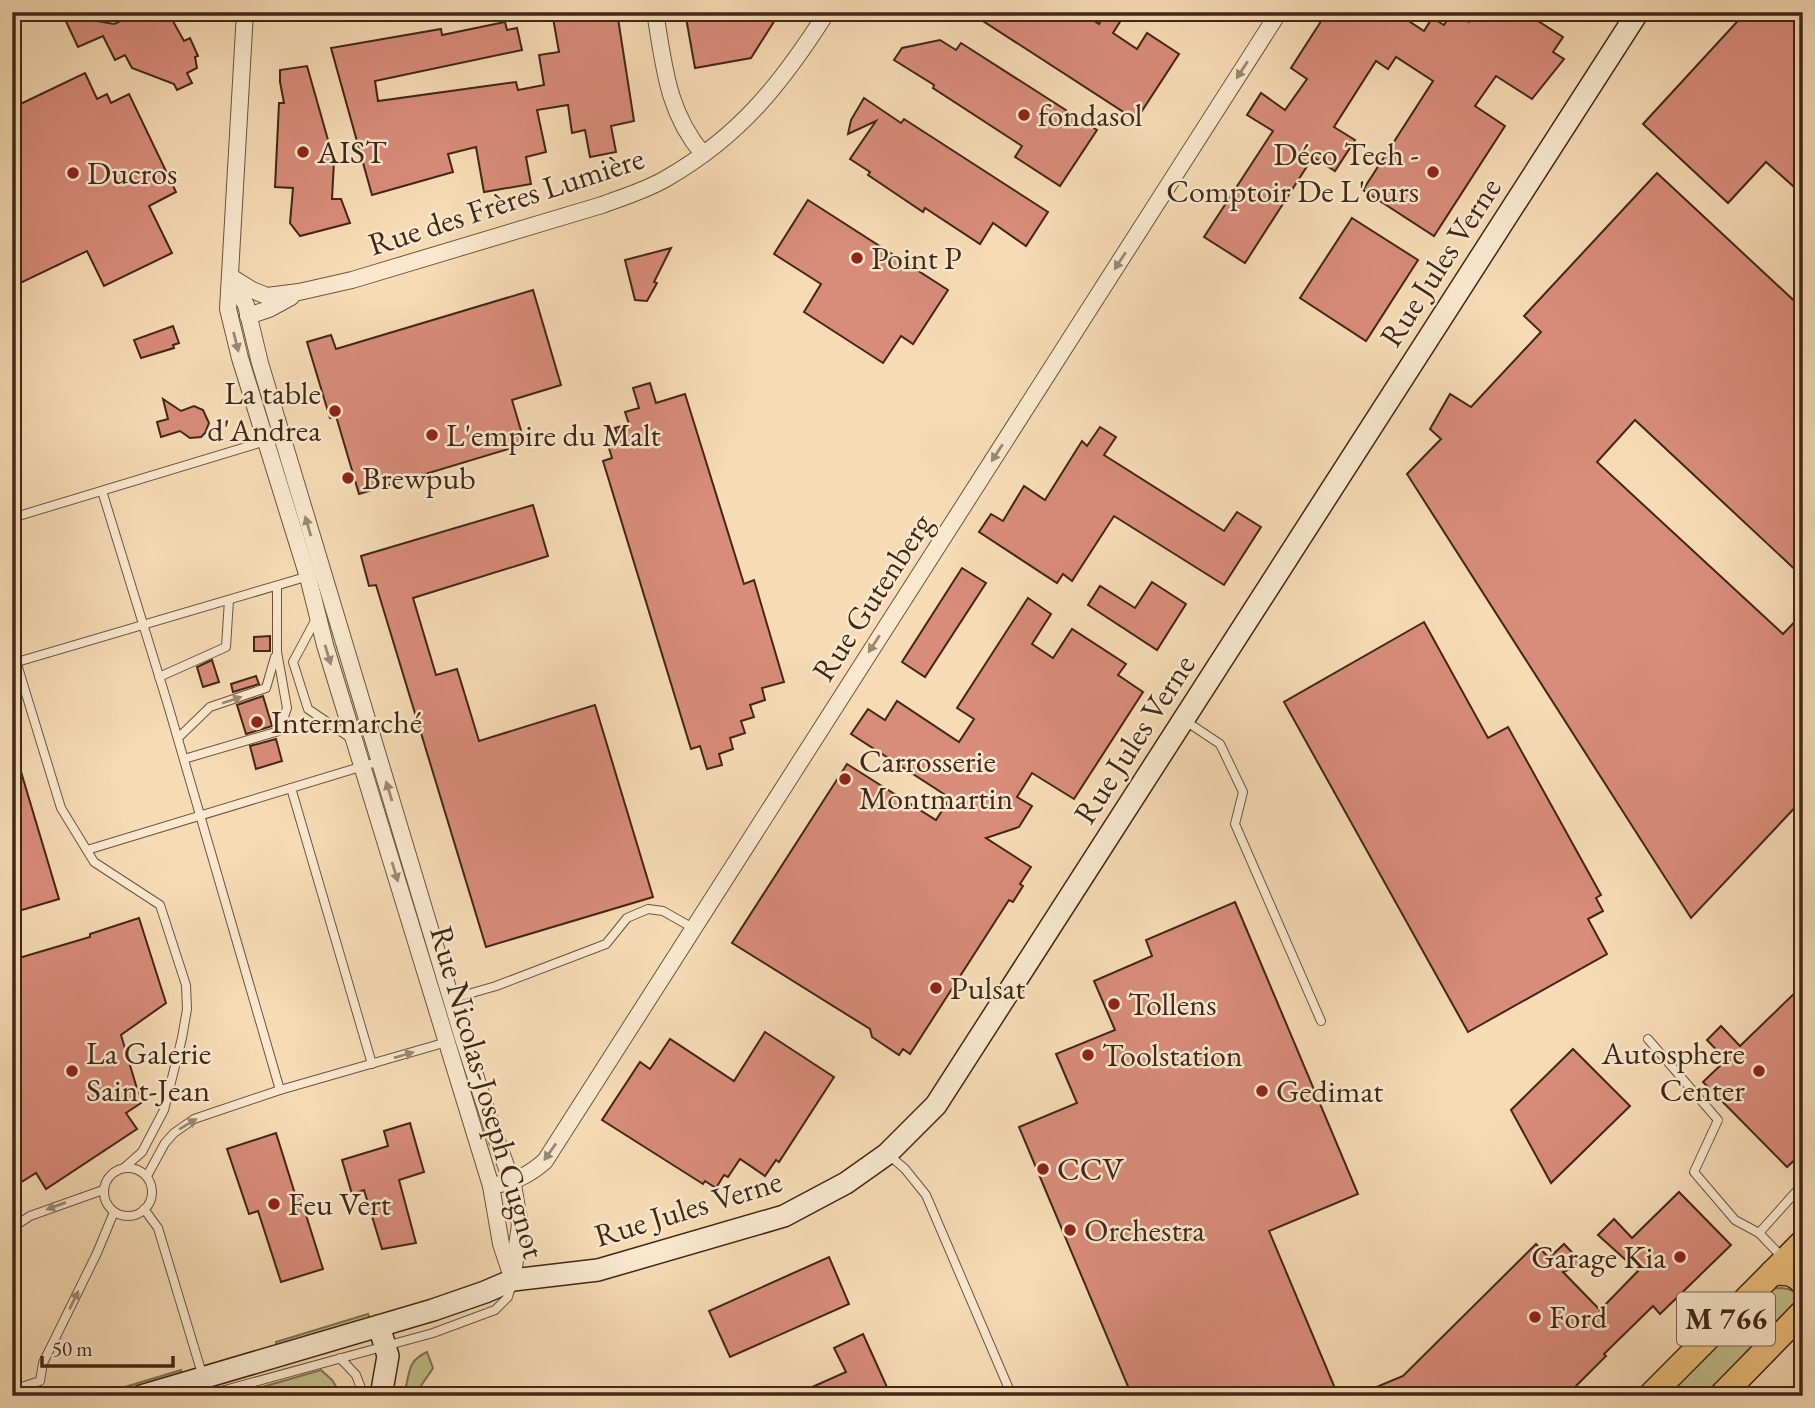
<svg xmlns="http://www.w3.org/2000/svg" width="1815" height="1408" font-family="'EB Garamond',serif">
  <rect width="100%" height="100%" fill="#f6dbb4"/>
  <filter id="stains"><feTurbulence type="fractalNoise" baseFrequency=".00286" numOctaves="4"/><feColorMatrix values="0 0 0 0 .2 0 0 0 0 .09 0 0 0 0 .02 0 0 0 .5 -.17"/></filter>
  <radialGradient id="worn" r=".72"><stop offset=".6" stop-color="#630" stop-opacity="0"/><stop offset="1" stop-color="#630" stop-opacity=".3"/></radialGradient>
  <!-- green -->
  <g fill="#c2be89" stroke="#817250" stroke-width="2">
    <path d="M1771 1288C1788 1288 1800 1287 1795 1308L1709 1396H1664Z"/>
    <polygon points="368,1314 370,1319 277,1347 276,1342"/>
    <path d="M427 1352 433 1368 414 1396H403C411 1375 405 1362 427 1352Z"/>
    <polygon points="181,1370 182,1375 113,1396 95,1396"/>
    <polygon points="321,1370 332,1380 342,1396 231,1396"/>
  </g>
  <!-- building -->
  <g fill="#d88c79" stroke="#402716" stroke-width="2">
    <polygon points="142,12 157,12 160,19 169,14 184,41 190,38 198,56 195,57 197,68 187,73 192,83 177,90 174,84 132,68 125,55 115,60 103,36 78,47 63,15 114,24"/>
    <polygon points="552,12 617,12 634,121 611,126 616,152 590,157 585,130 572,133 568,105 537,110 546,152 526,157 531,184 484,192 476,147 448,154 453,172 372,195 331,48 441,29 442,35 505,22 507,30 517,28 522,50 375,81 378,101 516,82 518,90 544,85 539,55 559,52"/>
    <polygon points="685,12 780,12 751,58 695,68"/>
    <polygon points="969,12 1081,12 1099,24 1106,12 1115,12 1123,17 1113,33 1137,49 1147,33 1179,54 1136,120"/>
    <polygon points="1327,12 1395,12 1424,31 1432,18 1444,25 1452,12 1469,22 1475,12 1524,12 1563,37 1553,52 1564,59 1532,99 1496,76 1475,106 1505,126 1434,236 1363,190 1433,81 1396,57 1388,69 1376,61 1334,127 1355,140 1335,171 1313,157 1245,263 1204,237 1273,131 1247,115 1261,93 1285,110 1307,79 1291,68"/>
    <polygon points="1746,12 1803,12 1803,195 1766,162 1728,203 1643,124"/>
    <polygon points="940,40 956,50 961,43 1097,130 1060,186 1015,157 1022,146 933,88 934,85 894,60 902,48"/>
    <polygon points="307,66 334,161 332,199 341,199 350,223 300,236 290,223 293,188 275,187 279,103 284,103 280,82 280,70"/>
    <polygon points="85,73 97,99 107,94 111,103 129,94 176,192 149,206 172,253 104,286 87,251 12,287 12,108"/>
    <polygon points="864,98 901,123 904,119 1048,212 1026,246 993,223 980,244 925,208 923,212 868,175 870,172 850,159 876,121 848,134 851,120"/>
    <polygon points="1657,173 1803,309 1803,577 1635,420 1597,462 1783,634 1803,613 1803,799 1691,918 1407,474 1441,439 1430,429 1450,394 1471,407 1541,332 1524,316"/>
    <polygon points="808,200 948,290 913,344 901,336 883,363 804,312 821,284 774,254"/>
    <polygon points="1352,218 1418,260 1366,341 1300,298"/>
    <polygon points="671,248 654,282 657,283 647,301 635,300 625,260"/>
    <polygon points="533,290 561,385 512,400 525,444 359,494 336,416 330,418 307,342 331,335 336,349"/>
    <polygon points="173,326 179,343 173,345 174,348 141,358 134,340"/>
    <polygon points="650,383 656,403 685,394 744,584 754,580 784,682 762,688 765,700 750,705 754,717 741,721 745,733 730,738 733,749 719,754 722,765 707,769 700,746 691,749 603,461 612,458 608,445 620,441 615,428 629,424 625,412 639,408 633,388"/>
    <polygon points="163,399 181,411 194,406 203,410 209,423 205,433 201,437 190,438 180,431 161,437 157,422 168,419"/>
    <polygon points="1100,427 1116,437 1104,455 1224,531 1237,512 1261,527 1224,585 1114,516 1072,581 1063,574 1057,583 979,532 991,514 1003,521 1024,486 1045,500 1082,441 1087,446"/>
    <polygon points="533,505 548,556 413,598 436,675 457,669 479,741 595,705 653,897 486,947 376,585 369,586 361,556"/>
    <polygon points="962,568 986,583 925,677 902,662"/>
    <polygon points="1152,582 1186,604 1157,650 1088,605 1100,586 1135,608"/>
    <polygon points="1028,598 1051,614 1032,644 1053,658 1072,629 1126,664 1118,675 1143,692 1074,799 1032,773 1017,797 1032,806 1019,827 986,838 1031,867 1020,884 1023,886 1013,902 1009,900 910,1054 903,1049 899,1055 872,1037 870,1029 732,943 847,764 936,820 950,798 851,734 868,709 885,720 897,701 959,742 974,719 957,708"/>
    <polygon points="1424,622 1488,738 1508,727 1601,895 1596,898 1603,911 1588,919 1607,954 1468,1032 1284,702"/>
    <polygon points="270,636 270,651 254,651 254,637"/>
    <polygon points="212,660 219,682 203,687 197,667"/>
    <polygon points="256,676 259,684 233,692 231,684"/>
    <polygon points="263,696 272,726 246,734 237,705"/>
    <polygon points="276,739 282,761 256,769 250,746"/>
    <polygon points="16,755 59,899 12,913 12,756"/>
    <polygon points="1235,902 1358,1194 1269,1231 1337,1393 1330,1396 1132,1396 1019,1127 1077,1103 1056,1054 1115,1030 1094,981 1152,956 1146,940"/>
    <polygon points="139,918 166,1003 121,1035 138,1092 144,1101 126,1113 137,1129 46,1189 36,1173 12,1188 12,960 90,937 90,934"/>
    <polygon points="1803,985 1803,1152 1787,1167 1703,1082 1726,1060 1707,1040 1721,1026 1740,1046"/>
    <polygon points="765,1032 834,1077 779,1162 776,1160 765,1176 740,1159 728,1177 724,1175 716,1188 705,1181 703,1184 602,1120 640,1062 650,1069 670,1039 734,1081"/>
    <polygon points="1573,1049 1630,1106 1551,1183 1511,1110"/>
    <polygon points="410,1123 424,1172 399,1180 416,1243 382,1249 364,1190 352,1194 342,1160 388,1146 384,1131"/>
    <polygon points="276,1133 296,1197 300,1196 323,1269 281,1282 258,1211 249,1214 227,1149"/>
    <polygon points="1679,1192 1731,1245 1660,1314 1653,1306 1604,1354 1606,1356 1566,1396 1355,1396 1403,1376 1536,1244 1549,1258 1564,1244 1583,1264 1563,1272 1600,1310 1638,1271 1598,1235 1614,1219 1632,1238"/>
    <polygon points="829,1257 849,1304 730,1357 709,1311"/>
    <polygon points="863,1334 891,1396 792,1396 846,1372 834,1348"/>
  </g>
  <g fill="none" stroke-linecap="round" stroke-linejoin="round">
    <defs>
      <g id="lane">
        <polyline points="102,491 168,705 280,1090"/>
        <polyline points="12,518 266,441"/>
        <polyline points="316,619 293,662 308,709 352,739"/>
        <polyline points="12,648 61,808 94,862 160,905 186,985 187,1009 182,1038 164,1110 142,1152 125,1167"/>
        <polyline points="17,662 309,576"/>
        <polyline points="159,677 226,647 229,600"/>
        <polyline points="1184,720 1220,744 1243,792 1235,824 1321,1021"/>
        <polyline points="178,738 210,707 266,688 275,657"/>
        <polyline points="184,759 279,731 287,708 277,652 277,586"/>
        <polyline points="291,788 372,1064"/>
        <polyline points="87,850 380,761"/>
        <polyline points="451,999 496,986 606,944 627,918 648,909 663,911 693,928"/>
        <polyline points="1648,1039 1718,1120 1694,1172 1735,1220 1759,1233"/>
        <polyline points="889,1155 905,1169 926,1195 1012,1396"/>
        <circle cx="128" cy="1192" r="24"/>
        <polyline points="147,1176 165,1143 174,1133 194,1119 280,1090 447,1042"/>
        <polyline points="144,1209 158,1228 203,1377"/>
        <polyline points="12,1228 30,1216 103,1190"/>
        <polyline points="1783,1258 1759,1233 1803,1184"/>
        <polyline points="340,1358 356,1375 364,1396"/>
        <polyline points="12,1390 40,1381 43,1363 97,1253 114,1212"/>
        <polyline points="203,1396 433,1333 495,1310 508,1297 512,1283"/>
      </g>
      <g id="street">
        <polyline points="245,12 228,309 240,358 308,577 325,645 491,1186 501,1244 513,1280"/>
        <path d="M655 12C664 65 667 112 703 154"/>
        <polyline points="230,277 246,305 260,363 462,1035 493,1130 513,1185 520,1225 513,1274"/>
        <path d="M231 277 252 290 267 296 299 292 352 280 602 205C623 197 647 190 667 178 740 136 782 83 827 12"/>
        <polyline points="248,316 269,309 291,297"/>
        <path d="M491 1186C514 1182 528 1176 545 1161L1279 12"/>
      </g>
      <g id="secondary">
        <polyline points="379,1326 388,1356 381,1396"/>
        <polyline points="141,1396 433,1310 485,1292 513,1280 598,1270 784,1216 846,1183 887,1154 936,1105 1638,12"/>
      </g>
      <g id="primary">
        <path d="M1772 1273C1785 1272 1794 1272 1803 1283"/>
        <polyline points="1650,1396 1803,1242"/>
        <polyline points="1721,1396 1803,1312"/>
      </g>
    </defs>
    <!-- lane casing -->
    <use href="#lane" stroke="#6e543e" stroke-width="10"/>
    <!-- street casing -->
    <use href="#street" stroke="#6e543e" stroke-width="18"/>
    <!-- secondary casing -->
    <use href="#secondary" stroke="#402716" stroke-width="24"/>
    <!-- primary casing -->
    <use href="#primary" stroke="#402716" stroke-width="27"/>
    <!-- lane -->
    <use href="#lane" stroke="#f9e8ce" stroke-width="8"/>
    <!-- street -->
    <use href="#street" stroke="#f9e8ce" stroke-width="16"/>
    <!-- secondary -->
    <use href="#secondary" stroke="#f9e8ce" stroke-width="21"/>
    <!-- primary -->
    <use href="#primary" stroke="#ebbe7a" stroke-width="24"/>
  </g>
  <!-- one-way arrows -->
  <defs><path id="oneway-solid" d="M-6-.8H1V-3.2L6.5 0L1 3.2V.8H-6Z" transform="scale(1.75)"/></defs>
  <g fill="#9c8872">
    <use href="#oneway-solid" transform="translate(1242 70) rotate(123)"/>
    <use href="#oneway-solid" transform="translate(1120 261) rotate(123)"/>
    <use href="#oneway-solid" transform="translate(236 342) rotate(76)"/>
    <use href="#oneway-solid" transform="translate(997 453) rotate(123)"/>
    <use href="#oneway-solid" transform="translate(308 526) rotate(-106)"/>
    <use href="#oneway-solid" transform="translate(874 644) rotate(123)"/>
    <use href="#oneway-solid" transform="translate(328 655) rotate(73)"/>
    <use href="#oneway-solid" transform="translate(232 700) rotate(-18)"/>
    <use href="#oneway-solid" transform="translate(389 791) rotate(-107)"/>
    <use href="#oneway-solid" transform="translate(395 872) rotate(73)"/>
    <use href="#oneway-solid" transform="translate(404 1055) rotate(-16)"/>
    <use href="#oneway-solid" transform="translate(188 1124) rotate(-31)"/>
    <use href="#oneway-solid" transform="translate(550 1152) rotate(125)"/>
    <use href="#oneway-solid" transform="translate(56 1206) rotate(160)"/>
    <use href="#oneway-solid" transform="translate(74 1300) rotate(-64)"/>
  </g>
  <!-- markers -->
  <g fill="#8f2418" stroke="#f9e8ce" stroke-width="2.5">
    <circle cx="1024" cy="115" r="7"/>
    <circle cx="303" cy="152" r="7"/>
    <circle cx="1433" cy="172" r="7"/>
    <circle cx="73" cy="173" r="7"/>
    <circle cx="857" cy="258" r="7"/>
    <circle cx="335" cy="411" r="7"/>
    <circle cx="432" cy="435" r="7"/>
    <circle cx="348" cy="478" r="7"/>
    <circle cx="257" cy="722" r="7"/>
    <circle cx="845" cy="779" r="7"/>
    <circle cx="936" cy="988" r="7"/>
    <circle cx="1114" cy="1004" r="7"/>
    <circle cx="1088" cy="1055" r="7"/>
    <circle cx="72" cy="1071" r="7"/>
    <circle cx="1759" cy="1071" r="7"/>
    <circle cx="1262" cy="1091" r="7"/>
    <circle cx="1043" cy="1169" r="7"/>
    <circle cx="274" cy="1204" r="7"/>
    <circle cx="1070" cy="1230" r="7"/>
    <circle cx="1680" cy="1257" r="7"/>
    <circle cx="1535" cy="1317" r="7"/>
  </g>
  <g text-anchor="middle" stroke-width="5" stroke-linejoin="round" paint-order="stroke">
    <!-- shield labels -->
    <rect fill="#f9e8ce" stroke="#78614d" stroke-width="2" x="1677" y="1292.5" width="98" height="53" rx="5"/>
    <g font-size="30" font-weight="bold" fill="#402716">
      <text x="1726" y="1329">M 766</text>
    </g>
    <!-- poi labels -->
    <g font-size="32" fill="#402716" stroke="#f9e8ce" text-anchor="start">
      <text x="1038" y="126">fondasol</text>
      <text x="317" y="163">AIST</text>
      <text x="1419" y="165" text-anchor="end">Déco Tech -<tspan x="1419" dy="37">Comptoir De L'ours</tspan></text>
      <text x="87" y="184">Ducros</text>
      <text x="871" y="269">Point P</text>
      <text x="321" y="404" text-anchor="end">La table<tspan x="321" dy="37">d'Andrea</tspan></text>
      <text x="446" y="446">L'empire du Malt</text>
      <text x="362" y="489">Brewpub</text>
      <text x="271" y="733">Intermarché</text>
      <text x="859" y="772">Carrosserie<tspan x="859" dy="37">Montmartin</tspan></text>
      <text x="950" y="999">Pulsat</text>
      <text x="1128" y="1015">Tollens</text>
      <text x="86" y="1064">La Galerie<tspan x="86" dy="37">Saint-Jean</tspan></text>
      <text x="1745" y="1064" text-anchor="end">Autosphere<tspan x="1745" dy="37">Center</tspan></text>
      <text x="1102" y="1066">Toolstation</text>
      <text x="1276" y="1102">Gedimat</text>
      <text x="1057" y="1180">CCV</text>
      <text x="288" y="1215">Feu Vert</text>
      <text x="1084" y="1241">Orchestra</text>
      <text x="1666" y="1268" text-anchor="end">Garage Kia</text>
      <text x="1549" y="1328">Ford</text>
    </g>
    <!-- street labels -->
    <g font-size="32" fill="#402716" stroke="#f9e8ce">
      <text transform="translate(506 201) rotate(-18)" y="11">Rue des Frères Lumière</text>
      <text transform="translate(1440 262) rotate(-57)" y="11">Rue Jules Verne</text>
      <text transform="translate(872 597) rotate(-57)" y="11">Rue Gutenberg</text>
      <text transform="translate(1134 739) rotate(-57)" y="11">Rue Jules Verne</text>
      <text transform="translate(488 1092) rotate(74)" y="11">Rue Nicolas-Joseph Cugnot</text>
      <text transform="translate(688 1208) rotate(-17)" y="11">Rue Jules Verne</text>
    </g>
  </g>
  <!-- margin -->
  <rect width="1815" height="1408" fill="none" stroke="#f6dbb4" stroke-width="42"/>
  <rect x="14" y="14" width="1787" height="1380" fill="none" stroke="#402716" stroke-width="3.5"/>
  <rect x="21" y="21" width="1773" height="1366" fill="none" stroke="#402716" stroke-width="2"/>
  <!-- scale -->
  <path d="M42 1356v10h131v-10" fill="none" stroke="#402716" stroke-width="3.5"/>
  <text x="52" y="1356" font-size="21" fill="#402716" stroke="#f9e8ce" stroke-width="5" paint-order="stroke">50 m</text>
  <rect width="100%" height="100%" filter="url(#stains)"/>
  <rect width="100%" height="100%" fill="url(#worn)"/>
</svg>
